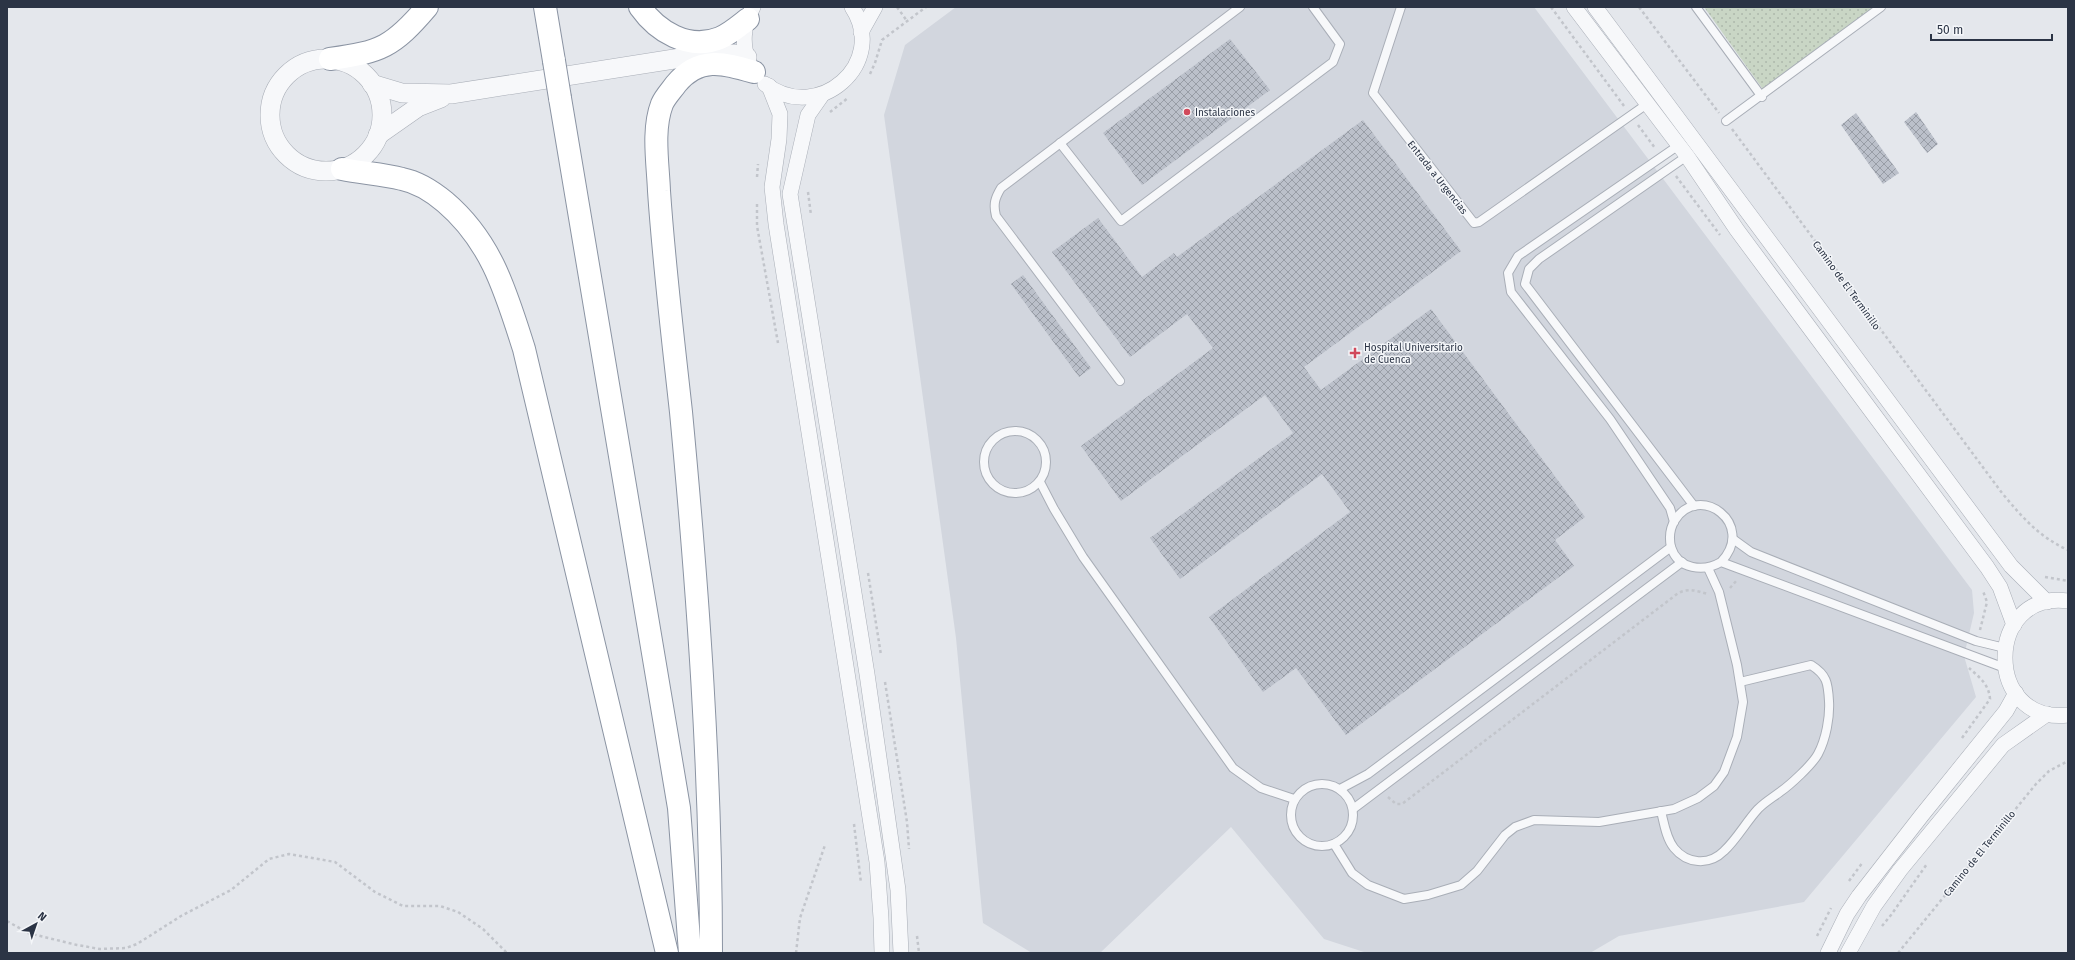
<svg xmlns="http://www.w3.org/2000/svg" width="2075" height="960" font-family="'Fira Sans',sans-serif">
  <defs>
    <pattern id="green-dots" width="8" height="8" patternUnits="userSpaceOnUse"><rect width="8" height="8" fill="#c9d6c5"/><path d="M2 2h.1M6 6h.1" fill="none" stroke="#adb8ab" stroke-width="1.8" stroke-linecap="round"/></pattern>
    <pattern id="building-cross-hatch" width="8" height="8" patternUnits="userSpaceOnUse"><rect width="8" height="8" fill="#bbc0ca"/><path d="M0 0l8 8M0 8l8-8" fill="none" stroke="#989da6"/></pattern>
  </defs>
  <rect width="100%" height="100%" fill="#e4e7ec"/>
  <!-- built -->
  <polygon fill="#d2d6de" points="956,7 1534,7 1972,590 1974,613 1964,656 1976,697 1804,902 1619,936 1590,953 1367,953 1324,939 1231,827 1100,953 1032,953 983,923 956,638 884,115 905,45"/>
  <!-- green -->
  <polygon fill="url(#green-dots)" points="1704,7 1876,7 1767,95"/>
  <!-- building -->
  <g fill="url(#building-cross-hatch)">
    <polygon points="1230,39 1270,90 1142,185 1103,133"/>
    <polygon points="1916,112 1938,144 1927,153 1904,122"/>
    <polygon points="1856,113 1899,173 1883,184 1841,125"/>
    <polygon points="1363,120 1461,251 1304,367 1321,390 1431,309 1585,517 1555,540 1574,566 1346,735 1296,668 1263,692 1209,617 1350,512 1322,474 1180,579 1150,538 1293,433 1265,395 1121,501 1081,446 1213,348 1187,314 1130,357 1052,252 1098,218 1142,277 1174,253 1177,257"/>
    <polygon points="1023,275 1091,368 1079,377 1011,284"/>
  </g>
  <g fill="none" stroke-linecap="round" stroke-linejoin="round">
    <defs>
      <g id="service">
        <polyline points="1401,7 1373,93 1474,223 1479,222 1647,104"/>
        <polyline points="1696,7 1762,97"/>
        <polyline points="1726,121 1881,7"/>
        <polyline points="1060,143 1121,221 1333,62 1340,44 1313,7"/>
        <polyline points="1687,156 1539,259 1529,269 1525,284 1694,506"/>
        <path d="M1120 381 996 216C993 204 995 198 1001 188L1240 7"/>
        <circle cx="1015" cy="462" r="31"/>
        <polyline points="1040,482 1054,509 1083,557 1233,768 1261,788 1294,799"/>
        <polyline points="1674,522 1670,508 1610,419 1511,292 1508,273 1518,256 1679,145"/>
        <polyline points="1733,539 1751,552 1976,641 2005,648"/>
        <path d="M1721 562C1757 524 1699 482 1675 520 1670 528 1669 538 1671 547 1678 570 1704 572 1721 562L2005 668"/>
        <circle cx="1322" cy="815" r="31"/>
        <polyline points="1340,789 1368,774 1671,547"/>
        <polyline points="1353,809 1682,562"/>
        <path d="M1661 811C1664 823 1666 838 1674 848 1687 864 1709 866 1724 851 1737 839 1746 822 1758 809 1765 802 1772 798 1780 792 1790 785 1812 765 1818 754 1826 739 1830 717 1829 701 1828 683 1827 675 1811 665L1740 682"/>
        <polyline points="1334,844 1352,873 1368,885 1404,899 1428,895 1461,885 1477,871 1505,835 1515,827 1534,820 1599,822 1674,809 1698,798 1714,786 1724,772 1737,737 1743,702 1737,665 1719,592 1708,568"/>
      </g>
      <g id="minor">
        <polyline points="1574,7 1687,156 1737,230 1987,567 2000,587 2014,625"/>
        <polyline points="1595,7 2011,566 2047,602"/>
        <polyline points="861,32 875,7"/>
        <path d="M750 65C741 46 743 25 753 7"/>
        <path d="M765 84C818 125 889 63 852 7"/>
        <polyline points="769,86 780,114 779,139 772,187 776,224 877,862 881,918 882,953"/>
        <polyline points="822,95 808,115 790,194 867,674 898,890 901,953"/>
        <path d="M2068 601C1984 590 1984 725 2068 715"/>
        <polyline points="1828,953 1847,914 1859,896 1922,815 2006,711 2016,693"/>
        <polyline points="1848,953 1874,906 1900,870 2003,745 2047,714"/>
      </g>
      <g id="tertiary">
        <circle cx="326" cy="115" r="56"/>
        <polyline points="372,84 402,93 451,94 706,54 734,54 747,57"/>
        <polyline points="378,135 418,107 441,98"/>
      </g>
      <g id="trunk">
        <polyline points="545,7 554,61"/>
        <path d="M640 7C657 31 688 51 720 38 730 34 739 26 748 19"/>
        <path d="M330 59C381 52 393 47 427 7"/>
        <polyline points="560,98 679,808 690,953"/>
        <path d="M342 169C362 173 383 174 402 179 417 182 433 192 445 202 492 242 506 293 524 349L667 953"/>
        <path d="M711 953C711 772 698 592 681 412 673 339 664 265 659 191 658 164 652 130 662 104 665 97 671 91 676 84 699 56 723 63 754 72"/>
      </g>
    </defs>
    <!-- service casing -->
    <use href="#service" stroke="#a9aeb7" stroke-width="10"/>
    <!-- minor casing -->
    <use href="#minor" stroke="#a9aeb7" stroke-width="16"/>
    <!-- tertiary casing -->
    <use href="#tertiary" stroke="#a9aeb7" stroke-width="20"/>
    <!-- trunk casing -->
    <use href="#trunk" stroke="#8b94a3" stroke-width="24"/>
    <!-- path -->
    <g stroke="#c2c5cb" stroke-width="2.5" stroke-dasharray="3 3" stroke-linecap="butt">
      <polyline points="897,7 907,21"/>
      <polyline points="1551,7 1624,106"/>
      <polyline points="1639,7 1719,113"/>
      <polyline points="870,74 875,63 882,40 926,7"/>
      <polyline points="830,112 848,98"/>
      <polyline points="1638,125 1655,148"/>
      <path d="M1732 129 2002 493C2022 517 2039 537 2068 550"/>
      <polyline points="1676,176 1720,235"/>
      <polyline points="757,177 758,164"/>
      <polyline points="808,192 811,215"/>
      <polyline points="757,204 757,226 778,343"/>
      <polyline points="868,573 881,655"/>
      <polyline points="2045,577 2068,581"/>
      <polyline points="1730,588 1737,580"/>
      <polyline points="1980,630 1987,602 1983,591"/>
      <polyline points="885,682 907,822 909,849"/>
      <path d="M1962 738 1990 699C1989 684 1979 677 1969 668"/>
      <path d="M1388 797 1396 804H1402L1677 594C1688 587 1696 591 1708 594"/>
      <polyline points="854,824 861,883"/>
      <polyline points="1849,881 1863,862"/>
      <polyline points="7,921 28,933 77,945 100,949 126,948 137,944 181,916 231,890 269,859 289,854 335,862 375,892 403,906 440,906 458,912 483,929 507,953"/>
      <polyline points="1882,926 1891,915 1927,864"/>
      <polyline points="917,936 919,953"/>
      <polyline points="1817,936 1831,908"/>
      <polyline points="796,953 800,918 825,845"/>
      <polyline points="1898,953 2036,784 2049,771 2068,761"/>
    </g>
    <!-- service -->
    <use href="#service" stroke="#f7f8fa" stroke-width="8"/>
    <!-- minor -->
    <use href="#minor" stroke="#f7f8fa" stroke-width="15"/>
    <!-- tertiary -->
    <use href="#tertiary" stroke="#f7f8fa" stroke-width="19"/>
    <!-- trunk -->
    <use href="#trunk" stroke="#fff" stroke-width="22"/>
    <defs>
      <polyline id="trunk-bridge" points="554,61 560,98"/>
    </defs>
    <!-- trunk-bridge casing -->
    <use href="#trunk-bridge" stroke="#8b94a3" stroke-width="24" stroke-linecap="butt"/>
    <!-- trunk-bridge -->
    <use href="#trunk-bridge" stroke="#fff" stroke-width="22"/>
  </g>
  <!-- markers -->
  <g fill="#d1495b" stroke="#f4f6f9" stroke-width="1.5">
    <circle cx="1187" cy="112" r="4"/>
    <path d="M1353 347h4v4h4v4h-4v4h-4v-4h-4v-4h4z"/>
  </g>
  <g text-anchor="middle" stroke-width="3" stroke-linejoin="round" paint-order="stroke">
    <!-- poi labels -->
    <g font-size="10" fill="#2b3445" stroke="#f4f6f9" text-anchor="start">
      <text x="1195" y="116">Instalaciones</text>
      <text x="1364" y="351">Hospital Universitario<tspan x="1364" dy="12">de Cuenca</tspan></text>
    </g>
    <!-- street labels -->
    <g font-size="10" fill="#2b3445" stroke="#f4f6f9">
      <text transform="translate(1438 177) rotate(52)" y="4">Entrada a Urgencias</text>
      <text transform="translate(1847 285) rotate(54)" y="4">Camino de El Terminillo</text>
      <text transform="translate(1979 853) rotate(-51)" y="4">Camino de El Terminillo</text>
    </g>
  </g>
  <!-- border -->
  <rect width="2075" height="960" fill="none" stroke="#2b3445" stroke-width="16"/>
  <!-- north arrow -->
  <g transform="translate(36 924) rotate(40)" stroke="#f4f6f9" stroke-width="3" paint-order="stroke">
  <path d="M0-3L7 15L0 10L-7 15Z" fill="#2b3445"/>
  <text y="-6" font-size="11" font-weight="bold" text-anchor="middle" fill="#2b3445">N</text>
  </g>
  <!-- scale -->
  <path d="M1931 34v6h121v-6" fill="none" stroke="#2b3445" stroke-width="2"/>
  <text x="1937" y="34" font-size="12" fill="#2b3445" stroke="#f4f6f9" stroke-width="3" paint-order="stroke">50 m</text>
</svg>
